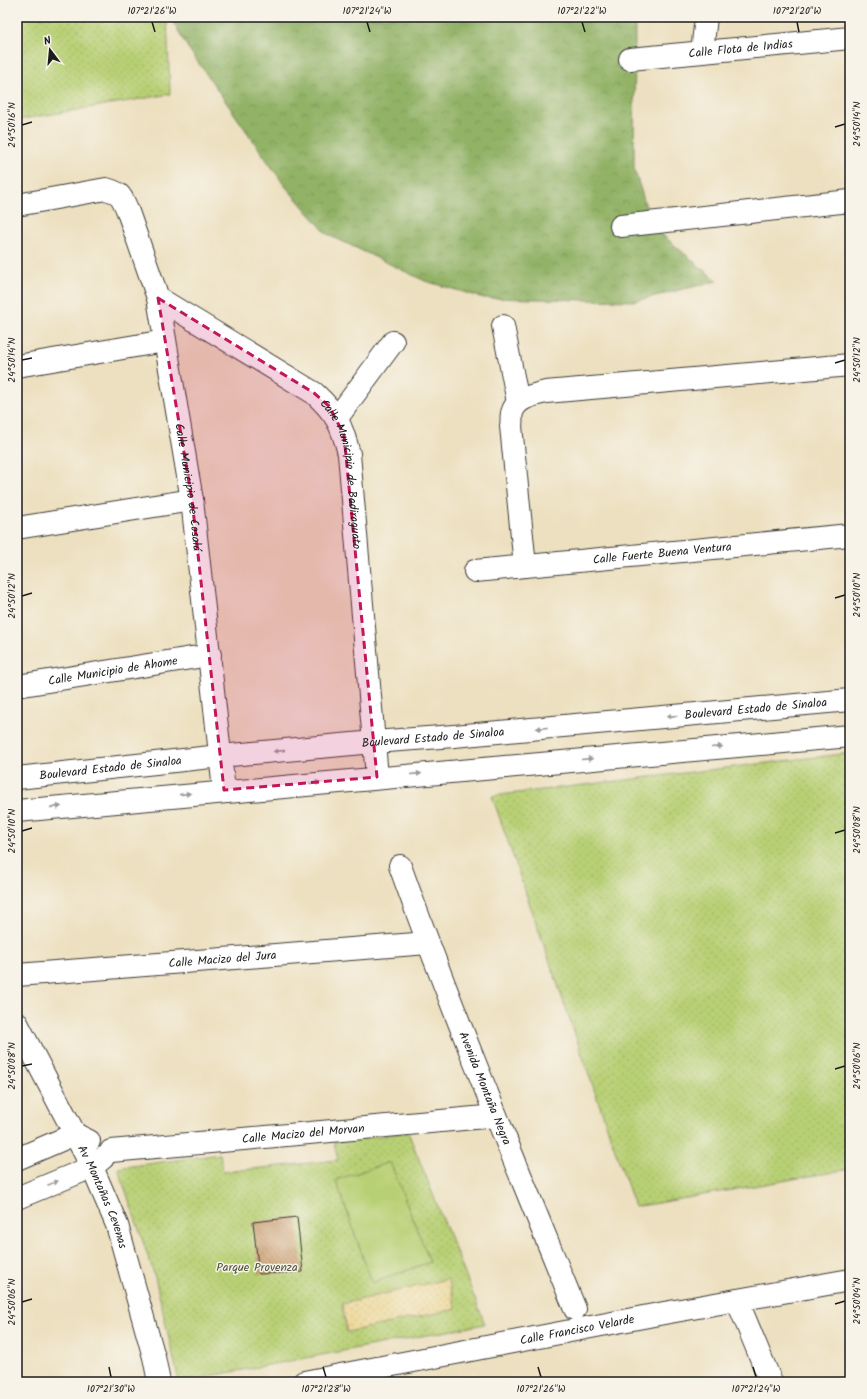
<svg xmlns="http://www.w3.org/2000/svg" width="867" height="1399" font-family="Kalam,sans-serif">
  <defs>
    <pattern id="green-dots" width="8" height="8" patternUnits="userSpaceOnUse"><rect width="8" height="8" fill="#b8d075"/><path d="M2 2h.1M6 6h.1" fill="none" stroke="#9eb265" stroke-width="1.8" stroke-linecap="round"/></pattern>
    <pattern id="forest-crowns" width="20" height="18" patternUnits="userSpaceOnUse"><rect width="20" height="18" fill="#92b266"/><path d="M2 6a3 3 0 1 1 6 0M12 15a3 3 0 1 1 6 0" fill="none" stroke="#7d9858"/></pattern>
    <pattern id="sand-dots" width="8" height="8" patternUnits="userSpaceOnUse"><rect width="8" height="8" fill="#eeda9e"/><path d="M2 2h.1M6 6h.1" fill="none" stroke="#ccba88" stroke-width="1.8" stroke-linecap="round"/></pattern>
    <pattern id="building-back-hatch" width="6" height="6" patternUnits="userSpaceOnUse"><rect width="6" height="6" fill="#c99a6a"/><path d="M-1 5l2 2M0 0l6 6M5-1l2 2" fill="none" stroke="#a27d56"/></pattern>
  </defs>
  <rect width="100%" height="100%" fill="#f7f3e8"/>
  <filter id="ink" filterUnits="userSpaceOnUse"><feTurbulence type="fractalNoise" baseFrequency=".025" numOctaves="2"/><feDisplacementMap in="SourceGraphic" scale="8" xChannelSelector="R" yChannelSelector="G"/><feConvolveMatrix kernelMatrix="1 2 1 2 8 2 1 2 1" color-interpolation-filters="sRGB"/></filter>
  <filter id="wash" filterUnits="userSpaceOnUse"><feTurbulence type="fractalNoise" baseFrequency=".012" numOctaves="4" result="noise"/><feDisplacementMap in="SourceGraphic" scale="16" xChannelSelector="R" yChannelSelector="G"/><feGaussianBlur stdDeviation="0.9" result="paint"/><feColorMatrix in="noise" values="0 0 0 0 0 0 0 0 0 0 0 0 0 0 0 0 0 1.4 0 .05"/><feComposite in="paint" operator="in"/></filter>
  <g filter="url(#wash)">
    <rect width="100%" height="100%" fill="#ede0c0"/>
    <!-- green -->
    <g fill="url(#green-dots)" stroke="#6a7648">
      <polygon points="17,17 167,17 170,94 17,120"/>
      <polygon points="850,753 850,1169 635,1207 492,796"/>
      <polygon points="408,1132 485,1324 179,1382 155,1277 118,1168 220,1154 223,1172 338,1160 334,1142"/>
    </g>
    <!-- forest -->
    <polygon fill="url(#forest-crowns)" stroke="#576741" points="175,17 635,17 634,168 652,226 717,281 635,301 484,298 425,281 327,234 285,186 188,48 175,25"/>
    <!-- sand -->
    <polygon fill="url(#sand-dots)" stroke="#857b5d" points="448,1279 456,1309 347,1332 342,1304"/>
    <!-- pitch -->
    <polygon fill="#b8d075" stroke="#6a7648" points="390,1162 430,1262 372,1283 336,1180"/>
    <g id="blocks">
      <!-- building -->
      <polygon fill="url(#building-back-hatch)" points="297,1217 303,1272 259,1274 253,1222"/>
    </g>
  </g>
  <g filter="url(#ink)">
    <use href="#blocks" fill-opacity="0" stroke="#3b3935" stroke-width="1"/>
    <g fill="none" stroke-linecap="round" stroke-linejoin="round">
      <defs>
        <g id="minor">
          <polyline points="702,52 706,17"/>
          <path id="s1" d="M630 59 850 38"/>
          <path id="s2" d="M17 205 106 189C121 193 121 196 127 209L158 298 192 500 224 790"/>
          <polyline points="621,226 850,201"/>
          <path id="s3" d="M158 298 314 393C336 413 342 425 349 454L377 777"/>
          <polyline points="503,326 518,402"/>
          <polyline points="17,366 165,341"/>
          <polyline points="337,418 393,342"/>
          <polyline points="17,528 192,500"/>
          <path d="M525 566 511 426C512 422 511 416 512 413 516 398 533 395 546 392L850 365"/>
          <path id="s4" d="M475 571 850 535"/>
          <path id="s5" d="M17 686 210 655"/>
          <path id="s6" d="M400 866C454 1016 515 1162 575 1309"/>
          <path id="s7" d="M17 975 428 943"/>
          <path id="s8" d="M17 1023 92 1167 117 1225 154 1357 159 1382"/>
          <path id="s9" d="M111 1151 496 1116"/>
          <polyline points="17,1159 75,1134 89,1141"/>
          <polyline points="17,1198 92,1167 103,1158"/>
          <polyline points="737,1300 771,1382"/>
          <path id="s10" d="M304 1382 664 1313 850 1280"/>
        </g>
        <g id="tertiary">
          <path id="s11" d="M17 778 220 756 374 742 454 736 850 700"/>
          <path d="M17 811C294 784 572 760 850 736"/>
        </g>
      </defs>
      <!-- minor casing -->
      <use href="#minor" stroke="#3b3935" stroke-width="24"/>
      <!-- tertiary casing -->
      <use href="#tertiary" stroke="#3b3935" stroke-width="24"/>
      <!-- minor -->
      <use href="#minor" stroke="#fff" stroke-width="22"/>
      <!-- tertiary -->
      <use href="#tertiary" stroke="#fff" stroke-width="22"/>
    </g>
    <!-- one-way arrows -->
    <defs><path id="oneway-solid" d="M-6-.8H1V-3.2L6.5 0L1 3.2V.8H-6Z"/></defs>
    <g fill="#999">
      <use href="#oneway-solid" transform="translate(672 716) rotate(175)"/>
      <use href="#oneway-solid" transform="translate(542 728) rotate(175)"/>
      <use href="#oneway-solid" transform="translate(717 747) rotate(-5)"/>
      <use href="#oneway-solid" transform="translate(279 751) rotate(175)"/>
      <use href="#oneway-solid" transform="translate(587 759) rotate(-5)"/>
      <use href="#oneway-solid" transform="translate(416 774) rotate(-5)"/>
      <use href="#oneway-solid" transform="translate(315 783) rotate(-4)"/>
      <use href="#oneway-solid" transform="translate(185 794) rotate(-6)"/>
      <use href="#oneway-solid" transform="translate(56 807) rotate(-6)"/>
      <use href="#oneway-solid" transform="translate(53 1183) rotate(-22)"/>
    </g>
  </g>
  <!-- marked area -->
  <path fill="#c2185b" fill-opacity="0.2" stroke="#c2185b" stroke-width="3" stroke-dasharray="8 5" stroke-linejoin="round" d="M158 298 314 393 329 406 344 435 377 777 224 790 192 500Z"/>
  <!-- ticks -->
  <path fill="none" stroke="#1c1c1c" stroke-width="1.5" d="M152 22 155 32M367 22 370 32M582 22 585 32M797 22 799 32M22 125 32 122M835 127 845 124M22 360 32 358M835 363 845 360M22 596 32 593M835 598 845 595M22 831 32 828M835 833 845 830M22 1066 32 1064M835 1069 845 1066M22 1302 32 1299M835 1304 845 1301M109 1367 111 1377M323 1367 326 1377M538 1367 541 1377M753 1367 756 1377"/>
  <g text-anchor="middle" stroke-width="3" stroke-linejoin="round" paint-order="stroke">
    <!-- street labels -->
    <g font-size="12" fill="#1c1c1c" stroke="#f7f3e8">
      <text dy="4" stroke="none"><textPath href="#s1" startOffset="111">Calle Flota de Indias</textPath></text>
      <text dy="4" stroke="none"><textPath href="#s3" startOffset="272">Calle Municipio de Badiraguato</textPath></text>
      <text dy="4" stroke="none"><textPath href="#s2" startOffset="407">Calle Municipio de Cosalá</textPath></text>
      <text dy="4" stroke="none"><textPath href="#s4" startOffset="188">Calle Fuerte Buena Ventura</textPath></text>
      <text dy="4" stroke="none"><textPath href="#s5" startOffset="97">Calle Municipio de Ahome</textPath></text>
      <text dy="4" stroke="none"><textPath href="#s11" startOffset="742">Boulevard Estado de Sinaloa</textPath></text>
      <text dy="4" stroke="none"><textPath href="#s11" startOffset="418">Boulevard Estado de Sinaloa</textPath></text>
      <text dy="4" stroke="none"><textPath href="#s11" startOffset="94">Boulevard Estado de Sinaloa</textPath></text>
      <text dy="4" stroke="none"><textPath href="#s7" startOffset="206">Calle Macizo del Jura</textPath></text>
      <text dy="4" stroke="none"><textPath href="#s6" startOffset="238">Avenida Montaña Negra</textPath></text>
      <text dy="4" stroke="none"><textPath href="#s9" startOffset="193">Calle Macizo del Morvan</textPath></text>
      <text dy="4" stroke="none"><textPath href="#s8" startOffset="194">Av Montañas Cevenas</textPath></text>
      <text dy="4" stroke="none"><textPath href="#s10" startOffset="278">Calle Francisco Velarde</textPath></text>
    </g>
    <!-- park labels -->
    <g font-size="12" fill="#4b5237" stroke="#f7f3e8">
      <text x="257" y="1271">Parque Provenza</text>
    </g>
  </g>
  <!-- margin -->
  <rect width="867" height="1399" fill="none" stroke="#f7f3e8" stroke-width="44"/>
  <!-- north arrow -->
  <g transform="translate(50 50) rotate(344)" stroke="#f7f3e8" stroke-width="3" paint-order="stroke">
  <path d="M0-3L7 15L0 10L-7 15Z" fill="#1c1c1c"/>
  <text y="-6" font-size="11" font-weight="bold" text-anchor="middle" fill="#1c1c1c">N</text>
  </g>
  <rect x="22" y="22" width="823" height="1355" fill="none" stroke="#1c1c1c" stroke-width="1.5"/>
  <g font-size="10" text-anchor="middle" fill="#1c1c1c">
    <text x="152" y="14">107°21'26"W</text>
    <text x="367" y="14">107°21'24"W</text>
    <text x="582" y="14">107°21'22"W</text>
    <text x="797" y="14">107°21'20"W</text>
    <text transform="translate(856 124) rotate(-90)" y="4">24°50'14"N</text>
    <text transform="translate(11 125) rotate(-90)" y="4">24°50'16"N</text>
    <text transform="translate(856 360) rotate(-90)" y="4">24°50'12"N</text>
    <text transform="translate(11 360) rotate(-90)" y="4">24°50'14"N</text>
    <text transform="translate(856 595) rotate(-90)" y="4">24°50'10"N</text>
    <text transform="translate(11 596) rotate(-90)" y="4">24°50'12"N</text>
    <text transform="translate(856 830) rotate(-90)" y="4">24°50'08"N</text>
    <text transform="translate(11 831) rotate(-90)" y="4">24°50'10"N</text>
    <text transform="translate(856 1066) rotate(-90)" y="4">24°50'06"N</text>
    <text transform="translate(11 1066) rotate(-90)" y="4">24°50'08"N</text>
    <text transform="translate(856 1301) rotate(-90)" y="4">24°50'04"N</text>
    <text transform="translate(11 1302) rotate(-90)" y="4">24°50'06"N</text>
    <text x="111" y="1392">107°21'30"W</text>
    <text x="326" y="1392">107°21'28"W</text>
    <text x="541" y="1392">107°21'26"W</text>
    <text x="756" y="1392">107°21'24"W</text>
  </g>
</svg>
